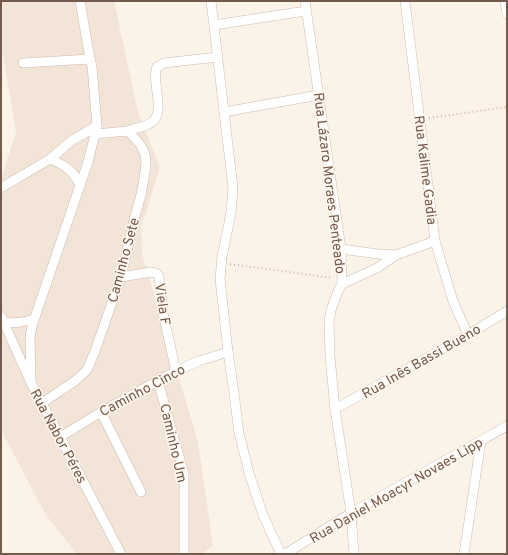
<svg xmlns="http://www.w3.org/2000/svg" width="508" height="555" font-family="Overpass,sans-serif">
  <rect width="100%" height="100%" fill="#fbf3e8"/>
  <!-- residential -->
  <polygon fill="#f2e4d7" points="1,1 114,1 138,113 160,168 141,227 142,254 198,442 213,546 201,554 77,554 46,515 1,430 1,179 16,132 1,42"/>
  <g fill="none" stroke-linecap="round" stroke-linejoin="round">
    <defs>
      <g id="minor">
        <polyline points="211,1 233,188 231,213 222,257 220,279 228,352 234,393 239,433 249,473 263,515 281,554"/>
        <polyline points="305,1 341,249 342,284 338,291 331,310 329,323 330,356 335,409 351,513 354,554"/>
        <polyline points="405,1 435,241 453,301 468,335"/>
        <polyline points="505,1 507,14"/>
        <polyline points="214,25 306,11"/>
        <polyline points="23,63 90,59"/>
        <polyline points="224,112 319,95"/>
        <path d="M128 131C135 128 146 127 152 122 166 112 151 81 157 67L164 63 218 57"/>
        <path d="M50 159C66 166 72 169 80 185"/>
        <polyline points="1,188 50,159 71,141 97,126"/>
        <polyline points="341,249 378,254 396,255"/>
        <polyline points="121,277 151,272 156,273 159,276 163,313 176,371"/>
        <polyline points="342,284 377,268 396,255 435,241"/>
        <polyline points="1,316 31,383 60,437 121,554"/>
        <path d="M3 322C15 324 23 322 34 319"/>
        <polyline points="158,381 184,474 184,554"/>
        <polyline points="31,383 30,337 32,326 88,162 97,126 92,66 90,59 80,1"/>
        <polyline points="42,403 75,381 87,370 95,351 121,277 135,216 141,195 145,173 146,162 145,154 140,144 128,131 95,134"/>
        <polyline points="335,409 468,335 507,311"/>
        <polyline points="101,412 141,492"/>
        <polyline points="60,437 101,412 176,371 199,361 228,352"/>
        <polyline points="285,554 351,513 507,426"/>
        <polyline points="464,554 481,441"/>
      </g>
    </defs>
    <!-- minor casing -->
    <use href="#minor" stroke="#cdbaaf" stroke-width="10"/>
    <!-- path -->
    <g stroke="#d4b4a4" stroke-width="2" stroke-dasharray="1 3" stroke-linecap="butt">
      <polyline points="429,118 507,107"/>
      <polyline points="230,264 333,278"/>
    </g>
    <!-- minor -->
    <use href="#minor" stroke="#fff" stroke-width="9"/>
  </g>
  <g text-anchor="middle" stroke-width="3" stroke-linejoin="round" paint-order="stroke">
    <!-- street labels -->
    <g font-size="14" fill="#74594d" stroke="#fef7ee">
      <text transform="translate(426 170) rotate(83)" y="5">Rua Kalime Gadia</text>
      <text transform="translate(330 183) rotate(83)" y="5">Rua Lázaro Moraes Penteado</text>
      <text transform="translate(123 260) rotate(-75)" y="5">Caminho Sete</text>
      <text transform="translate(163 304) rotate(82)" y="5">Viela F</text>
      <text transform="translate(421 361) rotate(-30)" y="5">Rua Inês Bassi Bueno</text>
      <text transform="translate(142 390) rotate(-28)" y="5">Caminho Cinco</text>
      <text transform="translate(59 436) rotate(62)" y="5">Rua Nabor Péres</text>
      <text transform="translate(174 443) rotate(77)" y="5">Caminho Um</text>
      <text transform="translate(396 490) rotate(-30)" y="5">Rua Daniel Moacyr Novaes Lipp</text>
    </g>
  </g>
  <!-- border -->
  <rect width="508" height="555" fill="none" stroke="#74594d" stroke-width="4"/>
</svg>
